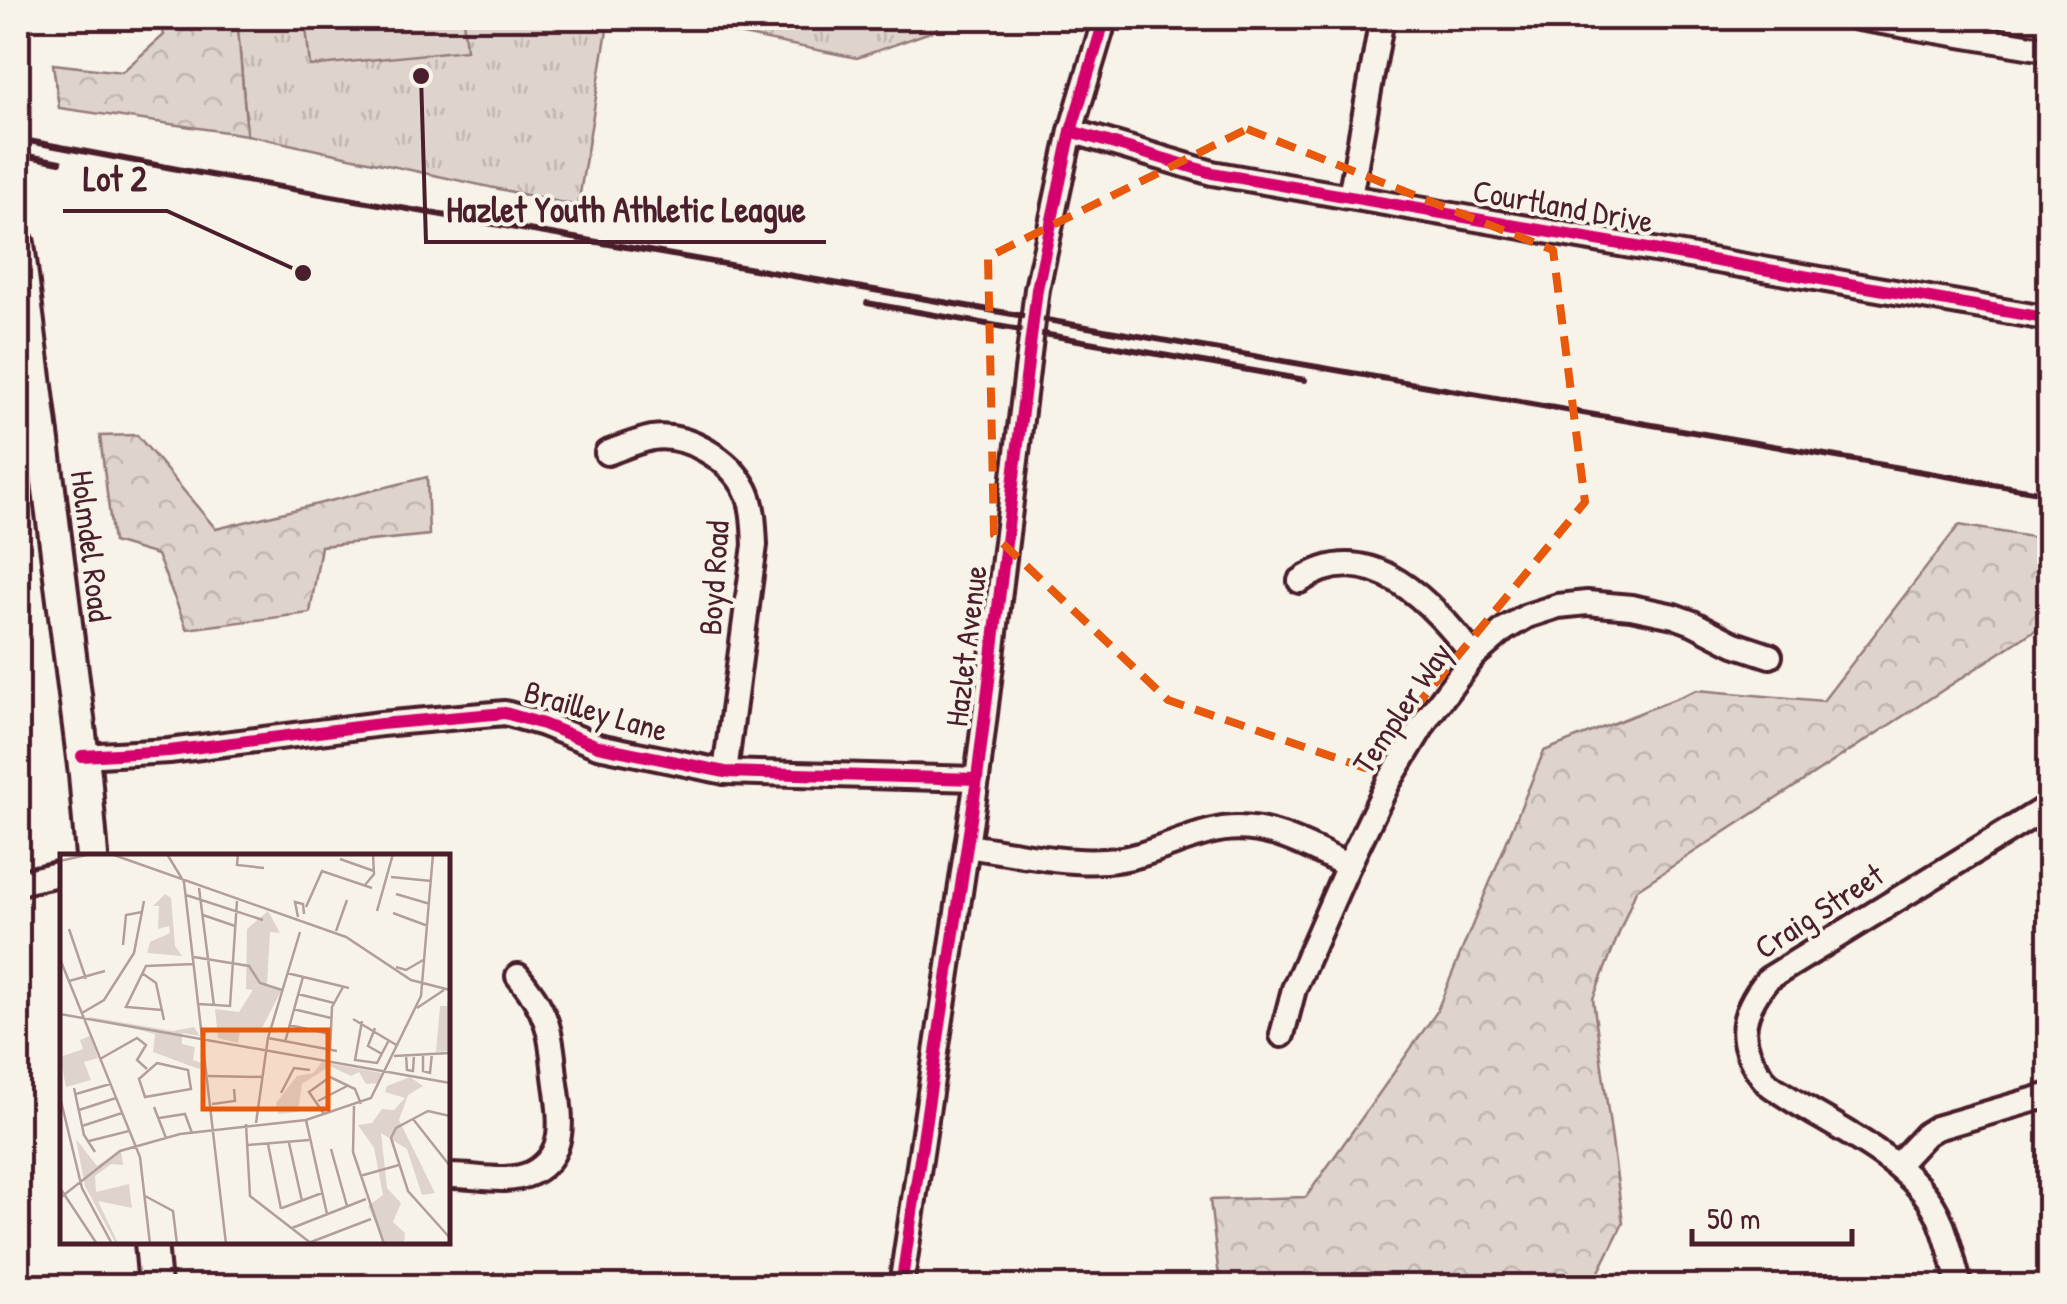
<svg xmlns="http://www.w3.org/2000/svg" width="2067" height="1304" font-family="'Patrick Hand',sans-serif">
  <defs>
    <pattern id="grass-tufts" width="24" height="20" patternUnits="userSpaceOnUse" patternTransform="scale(2.5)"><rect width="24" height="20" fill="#ded4cc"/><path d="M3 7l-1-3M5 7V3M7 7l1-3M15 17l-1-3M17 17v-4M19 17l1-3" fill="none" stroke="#c0b6af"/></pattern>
    <pattern id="forest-crowns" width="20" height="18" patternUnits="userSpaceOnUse" patternTransform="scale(2.5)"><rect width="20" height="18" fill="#ded4cc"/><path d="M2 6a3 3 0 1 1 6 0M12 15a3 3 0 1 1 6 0" fill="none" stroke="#c0b6af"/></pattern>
  </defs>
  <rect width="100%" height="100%" fill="#f7f3e8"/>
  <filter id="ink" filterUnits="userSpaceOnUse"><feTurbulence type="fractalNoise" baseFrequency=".01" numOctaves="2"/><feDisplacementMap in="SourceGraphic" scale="20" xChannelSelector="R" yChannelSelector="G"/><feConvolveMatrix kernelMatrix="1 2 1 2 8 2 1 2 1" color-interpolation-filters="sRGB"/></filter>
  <g filter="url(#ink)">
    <!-- grass -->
    <g fill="url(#grass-tufts)" stroke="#947a7c" stroke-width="2.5">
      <polygon points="237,18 609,18 578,206 247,135"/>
      <polygon points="658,18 941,18 936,30 857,58"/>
    </g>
    <!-- forest -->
    <g fill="url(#forest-crowns)" stroke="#947a7c" stroke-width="2.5">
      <polygon points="160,18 237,18 247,135 59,108 53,64 122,72 164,35"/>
      <polygon points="137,435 216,529 427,477 429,535 321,546 310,613 187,629 157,555 113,542 100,436"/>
      <polygon points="1959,525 2049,540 2049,621 1636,890 1593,999 1623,1223 1592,1286 1220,1286 1210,1200 1306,1197 1436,1013 1544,751 1697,690 1823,701"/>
    </g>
    <!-- pitch -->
    <polygon fill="#ded4cc" stroke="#947a7c" stroke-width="2.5" points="305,18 463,18 466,50 310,66"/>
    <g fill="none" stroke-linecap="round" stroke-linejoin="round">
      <defs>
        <g id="minor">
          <polyline points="1858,18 2050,50"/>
          <polyline points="1071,131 1212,173 2050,319"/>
          <polyline points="1350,197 1382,18"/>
          <path d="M607 453C621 448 637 441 652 438 687 433 730 459 746 490 754 506 754 527 755 545L725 772"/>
          <path d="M1300 581C1370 533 1433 605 1474 656"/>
          <polyline points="82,756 169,751 381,724 505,713 543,724 598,746 725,772 977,779"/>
          <path d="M967 846C1011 852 1062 864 1105 861 1142 859 1174 841 1209 832 1259 818 1304 844 1348 866"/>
          <polyline points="18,883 62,873"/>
          <polyline points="1282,1035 1294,989 1348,866 1388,783 1428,717 1474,656 1505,629 1527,616 1558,606 1587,603 1631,607 1674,616 1693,623 1734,644 1770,656"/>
          <polyline points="1897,1165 1926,1134 1936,1128 2050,1095"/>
          <path d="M448 1176C475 1175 506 1185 532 1173 571 1153 559 1110 555 1076 553 1058 552 1039 546 1022 540 1004 530 991 518 976"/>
          <polyline points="901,1286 977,779 1037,289 1071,131 1105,18"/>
          <path d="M1960 1286C1953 1263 1948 1235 1937 1213 1907 1154 1819 1122 1767 1083 1736 1046 1737 1016 1768 979L2050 805"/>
        </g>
        <g id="major">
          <polyline points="18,244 85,774 92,856"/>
          <polyline points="151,1242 155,1286"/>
        </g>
      </defs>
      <!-- minor casing -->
      <use href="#minor" stroke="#4a1f2b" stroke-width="30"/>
      <!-- major casing -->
      <use href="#major" stroke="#4a1f2b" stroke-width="38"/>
      <!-- minor -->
      <use href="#minor" stroke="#f7f3e8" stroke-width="22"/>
      <!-- major -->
      <use href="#major" stroke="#f7f3e8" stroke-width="30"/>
      <!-- rail -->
      <g stroke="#4a1f2b" stroke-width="6">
        <polyline points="18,139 188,171 2050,494"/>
        <polyline points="18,154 60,162"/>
        <polyline points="867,303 1305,380"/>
      </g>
      <defs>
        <g id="cycleway">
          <polyline points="1071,131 1212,173 2050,319"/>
          <polyline points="82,756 169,751 381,724 505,713 543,724 598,746 725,772 977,779"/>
          <polyline points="901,1286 977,779 1037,289 1071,131 1105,18"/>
        </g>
      </defs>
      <!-- cycleway casing -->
      <use href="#cycleway" stroke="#f7f3e8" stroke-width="19"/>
      <!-- cycleway -->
      <use href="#cycleway" stroke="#d6006c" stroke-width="12"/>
    </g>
  </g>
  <!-- marked area -->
  <path fill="none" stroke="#e8590c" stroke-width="8" stroke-dasharray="20 12" stroke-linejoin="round" d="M1247 129 1553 250 1585 502 1365 768 1168 700 994 535 988 257Z"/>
  <g text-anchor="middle" stroke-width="8" stroke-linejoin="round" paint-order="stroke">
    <!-- street labels -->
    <g font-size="32" fill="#4a1f2b" stroke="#f7f3e8">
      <text transform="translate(1563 206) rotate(10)" y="11">Courtland Drive</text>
      <text transform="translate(91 546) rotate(83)" y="11">Holmdel Road</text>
      <text transform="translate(714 578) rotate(-86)" y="11">Boyd Road</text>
      <text transform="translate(966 646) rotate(-83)" y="11">Hazlet Avenue</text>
      <text transform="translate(1402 708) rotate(-56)" y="11">Templer Way</text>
      <text transform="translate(596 711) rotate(16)" y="11">Brailley Lane</text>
      <text transform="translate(1819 911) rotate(-33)" y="11">Craig Street</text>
    </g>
  </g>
  <!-- overview -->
  <g transform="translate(60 854)">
    <rect width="390" height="390" fill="#f7f3e8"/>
    <path d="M198 128 221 137 200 178 180 177 178 189 158 184 155 155 179 158ZM30 182 38 204 24 208 31 226 6 233 0 203 23 195 20 186Z" fill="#ded4cc"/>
    <path d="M105 40 111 44 115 92 122 102 87 99 90 88 110 79 109 72 98 75 99 52H93ZM208 57 220 79 210 78 207 132 198 128 193 136 186 135 187 75ZM390 139V197L376 198 380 152H387ZM24 162 113 177 134 173 140 182 122 179V190L135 193 133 206 144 210 139 215 93 198 95 180ZM262 208 322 219 318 229 306 230 299 218 291 222 270 212 242 230 238 258 218 260 216 249 237 222 253 219ZM350 223 363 232 348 241 339 266 375 339 362 341 347 295 321 279 327 334 341 349 333 368 345 379 344 390H325L308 352 323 341 314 294 298 271 312 269 322 255 334 256 345 244 325 238 327 232ZM16 285 37 312 61 296 63 311 51 310 35 322 36 338 69 330 72 354 38 347 58 389 73 390H56L25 332Z" fill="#ded4cc"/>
    <path fill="none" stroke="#b29e9c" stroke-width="2.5" d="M51 0 286 83 351 126 390 136M107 0 124 28 166 390M178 0 177 11 204 14M280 5 314 17M0 7 31 0M331 23 371 27M305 31 314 20 313 0M139 34 154 152M336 40 370 50M126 41 203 66M246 53 262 17 312 34M317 57 333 0M333 59 368 72M143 61 175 72M238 63 235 48 243 50 244 60M9 75 26 125M276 77 287 46M63 91 66 61 82 58M134 103 189 112 200 129 222 136M0 105 80 303 90 390M336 113 346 116 365 105M82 119 96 129 104 166M227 119 289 134M9 127 45 117M238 140 274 149M139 150 170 152 177 47M357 154 384 136M233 155 271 164M102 156 66 153 86 112 134 110M22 159 44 146 74 99 84 47M0 160 390 229M293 165 338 192M302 167 295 206 317 209 329 186M229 171 270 180M315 174 308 192 322 200M208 184 277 197M225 188 243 123M270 196 272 153 283 133M363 200V217L370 219 372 199M346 201 347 216 353 217 354 201M334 202 390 199M40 205 77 184 86 191 77 206 87 215M97 209 128 216 131 235 85 243 79 225ZM148 222 202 223M14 234 24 281 35 298M221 239 234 214 250 216M16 240 50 230M0 243 22 334 52 390M258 247 289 231M152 250 175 247 174 235M294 252 293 298 324 390M94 253 106 284M19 256 56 244M264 260 249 238 270 223 295 235 301 250M390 262 368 257 336 274 331 284 348 337 390 384M99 264 125 260 132 279M353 265 390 312M246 266 267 360M196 269 208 184 240 78M186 270 190 342 252 390M22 272 62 259M29 287 69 277M229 289 242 347M208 290 221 355M188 291 249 286M271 295 287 352M300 322 339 311M0 334 37 390M85 342 113 357 117 390M0 344 60 297 120 280 246 266 311 244 361 142 373 0M222 354 262 339M232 374 306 345M251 388 311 365"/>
    <path fill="#e8590c" fill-opacity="0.15" stroke="#e8590c" stroke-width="5" d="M143 176H268V255H143Z"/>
    <rect width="390" height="390" fill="none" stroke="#4a1f2b" stroke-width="5"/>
  </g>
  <!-- callouts -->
  <path fill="none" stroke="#4a1f2b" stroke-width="4" d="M303 273L167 211H63M421 76L426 242H826"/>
  <g fill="#4a1f2b" stroke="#f7f3e8" stroke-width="4">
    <circle cx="303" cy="273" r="10"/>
    <circle cx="421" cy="76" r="10"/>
  </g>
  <g font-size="35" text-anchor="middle" font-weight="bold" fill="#4a1f2b" stroke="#f7f3e8" stroke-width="8" stroke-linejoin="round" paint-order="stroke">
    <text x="115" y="191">Lot 2</text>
    <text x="626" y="222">Hazlet Youth Athletic League</text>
  </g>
  <!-- margin -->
  <rect width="2067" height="1304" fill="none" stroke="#f7f3e8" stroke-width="60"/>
  <rect x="30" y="30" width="2007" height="1244" fill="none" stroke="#4a1f2b" stroke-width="4" filter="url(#ink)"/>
  <!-- scale -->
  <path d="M1692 1229v15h160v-15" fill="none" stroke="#4a1f2b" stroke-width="5"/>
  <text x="1707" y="1229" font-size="30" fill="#4a1f2b" stroke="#f7f3e8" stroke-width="8" paint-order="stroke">50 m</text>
</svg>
